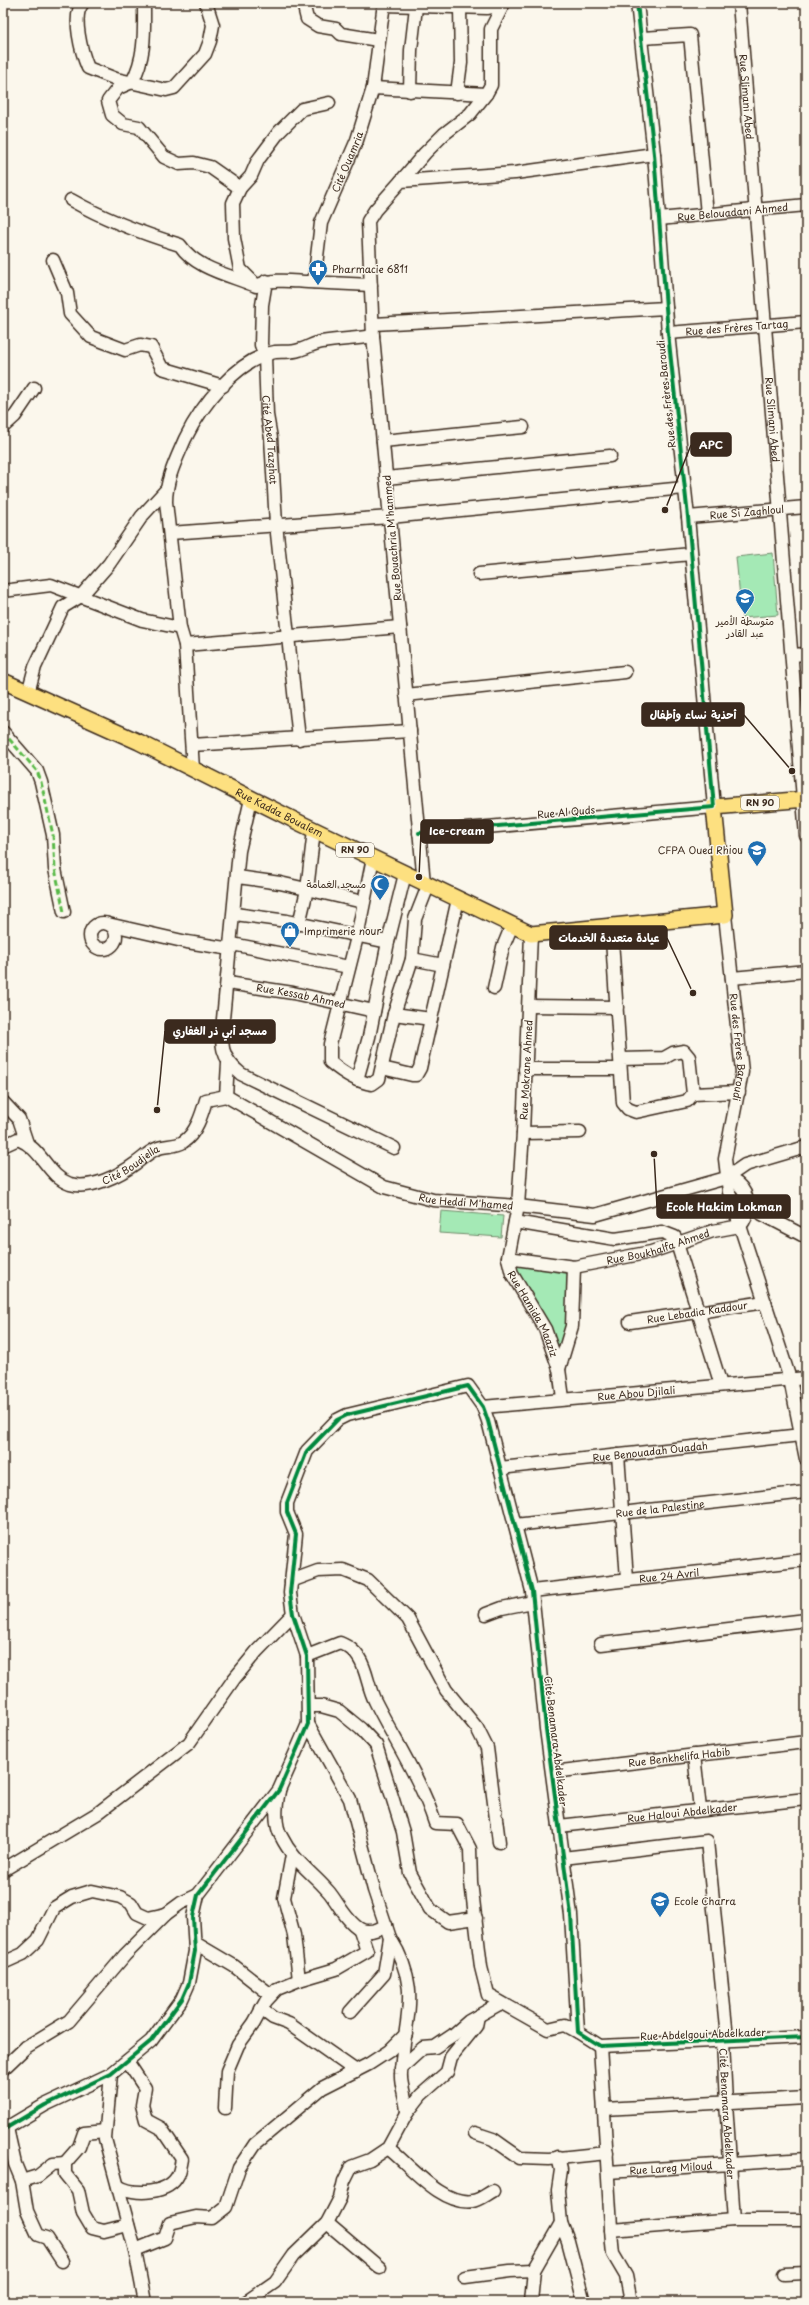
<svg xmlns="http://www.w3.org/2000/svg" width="809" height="2305" font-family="'Playpen Sans','Playpen Sans Arabic',sans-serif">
  <rect width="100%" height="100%" fill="#fbf7ec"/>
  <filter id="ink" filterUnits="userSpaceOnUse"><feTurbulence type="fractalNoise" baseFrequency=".025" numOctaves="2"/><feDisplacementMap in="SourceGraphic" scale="8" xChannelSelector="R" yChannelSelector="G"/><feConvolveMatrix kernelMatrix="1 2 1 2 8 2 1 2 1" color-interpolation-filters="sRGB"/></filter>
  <g filter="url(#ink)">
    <!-- green -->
    <g fill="#a4e9b5" stroke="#708a6a">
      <polygon points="773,553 778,615 742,618 736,557"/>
      <polygon points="441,1211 503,1216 501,1237 439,1233"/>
      <polygon points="514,1264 572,1270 569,1327 562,1351 554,1345 517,1276"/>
    </g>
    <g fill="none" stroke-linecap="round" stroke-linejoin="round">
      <defs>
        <g id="minor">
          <path d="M83 3C71 15 82 54 88 68L116 79 166 90 174 88 205 54 210 41 213 25 206 3"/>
          <polyline points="303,3 307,19 318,26 336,29 341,34 378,40"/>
          <path id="s1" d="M739 3 806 836"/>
          <polyline points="384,5 487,8 502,5"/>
          <polyline points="642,38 690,35 707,214"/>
          <polyline points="132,82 118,88 108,101 112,115 123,124 139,127 164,157 179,164 194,163 210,167 240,188"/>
          <path d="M132 82C146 56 144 32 144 3"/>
          <polyline points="373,88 486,94"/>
          <polyline points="410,91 411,50 416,7"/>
          <polyline points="457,93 461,63 460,8"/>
          <polyline points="401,181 425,153 444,134 470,114 486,94 491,85 491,29 504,3"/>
          <path d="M71 200C106 220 141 233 180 245 196 269 230 275 256 286 274 278 289 281 308 282 329 283 350 284 371 285"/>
          <path id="s2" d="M659 219 806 205"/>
          <polyline points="53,260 67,293 70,314 91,337 125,350 140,345 151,347 162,368 223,386"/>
          <path id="s3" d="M266 281 262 305 261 345 265 356 267 415 271 438 276 524 299 739"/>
          <polyline points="253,282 240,269 234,238 233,203 240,188 251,176 258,160 279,132 302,109 329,103"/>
          <path id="s4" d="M314 282 321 223 357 140 373 88 384 3"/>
          <polyline points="374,324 666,308"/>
          <path id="s5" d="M668 333 806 322"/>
          <polyline points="3,427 15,416 34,388"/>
          <polyline points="383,441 523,427"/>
          <polyline points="386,478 610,456"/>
          <path id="s6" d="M688 517 806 507"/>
          <polyline points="170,533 390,517 684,488"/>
          <polyline points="479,574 691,554"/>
          <polyline points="3,591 51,585 142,620 180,628"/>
          <polyline points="185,645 400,627"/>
          <polyline points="792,655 806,654"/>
          <polyline points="28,693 35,667 63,607 81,596 109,564 142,516 166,490"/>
          <polyline points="406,695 625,672"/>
          <polyline points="3,732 37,771 41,782 53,835 55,869 64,912"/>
          <polyline points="192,745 410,731"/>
          <path d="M193 769 185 645 180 628 166 502C166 479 176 460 185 439 201 406 236 360 275 352 283 351 291 353 299 350 307 348 314 343 322 342 339 339 356 339 373 336"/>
          <path d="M251 799 239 851 223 1019C221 1045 220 1057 241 1074L394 1148"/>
          <polyline points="419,833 714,807 688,517 668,333 654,154 637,3"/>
          <path d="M373 858 357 937 330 1044V1062C342 1072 356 1082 372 1084L379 1079 394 1014 412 959 415 919 428 886"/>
          <polyline points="238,877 280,883 363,902"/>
          <polyline points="424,883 373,336 368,221 375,210 401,181 515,173 654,154"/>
          <polyline points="235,914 287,921 388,942"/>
          <path id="s7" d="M725 915 742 1072 725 1159 729 1192 790 1379 806 1459"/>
          <circle cx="103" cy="936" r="13"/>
          <polyline points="108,924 187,942 231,949"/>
          <polyline points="299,924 307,890 314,830"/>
          <polyline points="611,925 623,1103 628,1109 636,1112 687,1101 693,1094 689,1057 684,1051 673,1053 664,1058 620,1059"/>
          <path id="s8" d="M531 934 523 1133 518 1206 508 1258 512 1274 545 1329 559 1369"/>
          <polyline points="232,944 349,967"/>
          <polyline points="412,959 443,965"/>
          <polyline points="732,978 806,971"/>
          <path id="s9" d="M228 983 293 993 374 1011"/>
          <polyline points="494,988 503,947 512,925"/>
          <polyline points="529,1006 617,1007"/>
          <polyline points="394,1014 431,1019"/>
          <polyline points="382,1068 412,1075 416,1075 420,1068 458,899"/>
          <polyline points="525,1069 620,1069"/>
          <polyline points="357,1080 369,1037 388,942 405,874"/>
          <polyline points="693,1094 739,1092"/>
          <path id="s10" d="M226 1096 384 1187 433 1200 518 1206 595 1215 726 1178 745 1165 806 1147"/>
          <polyline points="226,1096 228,1063"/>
          <polyline points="3,1102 19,1119 27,1143"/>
          <polyline points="523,1133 580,1132"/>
          <path id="s11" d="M3 1146 18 1139C43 1149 47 1176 70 1184 91 1190 120 1175 136 1163 143 1158 149 1152 156 1149 164 1145 176 1147 183 1142 196 1134 202 1114 206 1100L226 1096"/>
          <path d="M726 1178C730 1180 735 1181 738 1184 750 1194 750 1216 740 1226"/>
          <polyline points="746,1201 762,1214 806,1237"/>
          <polyline points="515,1222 615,1239 662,1232 675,1237 721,1385"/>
          <path id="s12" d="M508 1258 574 1267 651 1252 713 1231 740 1226"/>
          <path id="s13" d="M630 1322 765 1302"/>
          <polyline points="563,1398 559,1369 572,1326 574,1267"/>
          <path id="s14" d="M483 1407 806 1378"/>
          <polyline points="618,1455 627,1579"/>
          <path id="s15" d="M500 1468 801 1435"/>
          <path id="s16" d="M515 1525 806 1492"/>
          <polyline points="291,1581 318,1571 343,1570 368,1580 408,1619 446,1690 477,1728 487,1748 499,1842"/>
          <path id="s17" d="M532 1591 806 1560"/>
          <polyline points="486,1614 502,1608 533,1602"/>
          <polyline points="601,1644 806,1620"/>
          <path d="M307 1656 340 1643C349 1647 354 1650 359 1658 367 1670 368 1688 375 1701 395 1741 421 1780 435 1823L457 1824 470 1849 471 1882 481 1967 488 1995 548 2029 565 2025 578 2032"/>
          <polyline points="309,1706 321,1706 339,1711 361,1729 376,1745 403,1832 410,1873 430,1909 448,1922 476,1918"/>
          <polyline points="308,1724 350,1799 374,1890 390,1938 384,1974 350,2012"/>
          <polyline points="694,1755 700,1809"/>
          <path id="s18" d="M553 1772 806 1742"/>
          <path d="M279 1791C276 1805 274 1823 281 1836 293 1861 312 1872 329 1892 338 1903 347 1922 360 1929 369 1934 378 1930 386 1925"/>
          <path id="s19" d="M559 1826 806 1799"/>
          <polyline points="292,1855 284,1898 294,1935 299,1980"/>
          <path id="s20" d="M563 1858 707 1841 726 2027 723 2042 726 2103 734 2220"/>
          <polyline points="3,1870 98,1813 189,1743 234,1679 257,1651 293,1614"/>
          <path d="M390 1938C424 1992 403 2018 401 2074 400 2085 407 2100 407 2113"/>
          <polyline points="195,1943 234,1966 271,1995"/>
          <polyline points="3,1963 23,1954 38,1940 54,1908 72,1897 92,1891 120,1897 131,1903 137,1913 148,1918 166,1914"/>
          <polyline points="261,2009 273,2018 289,2024 356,2071"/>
          <polyline points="600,2046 612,2244 613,2254 626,2276 631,2302"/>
          <polyline points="401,2068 423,2048 435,2047 453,2035 469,2021 501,2003"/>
          <polyline points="3,2069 26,2047 69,2021 125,1955 166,1914 181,1903 198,1895"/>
          <polyline points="111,2074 105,2139 135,2250 145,2302"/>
          <polyline points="225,2108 227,2071 238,2045 254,2023 266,2001 277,1989 299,1980 336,1969 367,1951 360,1930"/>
          <polyline points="604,2109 806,2098"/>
          <polyline points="7,2128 15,2164 22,2181 27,2211 38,2235 47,2238 62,2261"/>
          <polyline points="3,2130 45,2105 111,2074 151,2041 182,1999 189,1983 195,1951 193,1917 198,1895 279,1790 295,1754 308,1724 307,1656 293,1614 290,1593 296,1534 287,1512 287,1503 307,1451 337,1420 347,1415 468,1386 483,1407 488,1421 532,1591 546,1729 571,1915 578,2032 600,2046 806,2037"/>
          <polyline points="105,2131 84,2133 79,2147 65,2163 65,2174 78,2190 83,2213 92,2228 104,2231 128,2225"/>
          <polyline points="475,2133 493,2139 520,2158 549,2159 607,2153"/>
          <path d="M388 2148C410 2165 442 2206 473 2201 480 2200 487 2194 493 2191"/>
          <polyline points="558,2157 561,2170 558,2190 561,2223 568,2241 584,2302"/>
          <path id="s21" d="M608 2172 806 2159"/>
          <polyline points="22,2181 38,2176 53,2164 65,2163"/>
          <path d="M118 2186C134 2196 169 2194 178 2175 180 2171 181 2164 182 2159L161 2128 146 2120 142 2105 145 2088 127 2061"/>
          <polyline points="327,2223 380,2268"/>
          <polyline points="611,2230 734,2220 806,2220"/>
          <polyline points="135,2250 165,2238 170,2223 196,2217 212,2218 226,2207 239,2168 255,2144 322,2088 369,2064 389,2051 406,2034"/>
          <polyline points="783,2274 806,2273"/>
          <polyline points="465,2277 510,2271 534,2270"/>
          <polyline points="246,2302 275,2282 294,2255 327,2223 340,2198 344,2181 351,2167 370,2160 388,2148 407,2113 421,2095 447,2072 451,2057 476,2026 478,2016"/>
          <polyline points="531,2302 534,2270 561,2223"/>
        </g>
        <g id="major">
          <path id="s22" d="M3 681 139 742 302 824 531 934 725 915 714 807 806 799"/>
        </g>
      </defs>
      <!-- minor casing -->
      <use href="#minor" stroke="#3b2a1e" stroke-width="15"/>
      <!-- major casing -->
      <use href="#major" stroke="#3b2a1e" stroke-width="18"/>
      <!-- minor -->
      <use href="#minor" stroke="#fbf7ec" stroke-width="12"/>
      <!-- major -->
      <use href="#major" stroke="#fde080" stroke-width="15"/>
      <!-- quiet -->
      <polyline stroke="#58b947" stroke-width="3" stroke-dasharray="6 3" stroke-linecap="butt" points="3,732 37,771 41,782 53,835 55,869 64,912"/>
      <defs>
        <g id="cycleway">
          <polyline points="419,833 714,807 688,517 668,333 654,154 637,3"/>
          <polyline points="3,2130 45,2105 111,2074 151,2041 182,1999 189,1983 195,1951 193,1917 198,1895 279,1790 295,1754 308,1724 307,1656 293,1614 290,1593 296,1534 287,1512 287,1503 307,1451 337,1420 347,1415 468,1386 483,1407 488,1421 532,1591 546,1729 571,1915 578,2032 600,2046 806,2037"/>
        </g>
      </defs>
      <!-- cycleway casing -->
      <use href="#cycleway" stroke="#fbf7ec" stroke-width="6"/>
      <!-- cycleway -->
      <use href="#cycleway" stroke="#00873e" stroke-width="4"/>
    </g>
  </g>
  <!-- icons -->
  <defs>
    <symbol id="pharmacy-pin" viewBox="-11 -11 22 30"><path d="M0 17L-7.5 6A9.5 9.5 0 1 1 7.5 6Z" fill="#1f6fb2" stroke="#fbf7ec"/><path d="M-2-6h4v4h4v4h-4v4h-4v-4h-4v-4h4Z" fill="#fff"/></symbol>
    <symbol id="school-pin" viewBox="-11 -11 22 30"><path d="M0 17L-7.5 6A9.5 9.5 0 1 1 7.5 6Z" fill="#1f6fb2" stroke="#fbf7ec"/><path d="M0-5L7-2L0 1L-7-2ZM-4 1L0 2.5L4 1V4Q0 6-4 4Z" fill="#fff"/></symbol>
    <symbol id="university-pin" viewBox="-11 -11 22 30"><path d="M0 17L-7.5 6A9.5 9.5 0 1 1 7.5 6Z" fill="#1f6fb2" stroke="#fbf7ec"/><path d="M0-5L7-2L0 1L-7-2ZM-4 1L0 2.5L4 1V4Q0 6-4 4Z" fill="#fff"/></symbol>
    <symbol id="mosque-pin" viewBox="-11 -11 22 30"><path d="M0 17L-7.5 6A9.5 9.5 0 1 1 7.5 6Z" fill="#1f6fb2" stroke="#fbf7ec"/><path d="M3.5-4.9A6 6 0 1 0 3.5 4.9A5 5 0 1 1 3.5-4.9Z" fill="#fff"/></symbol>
    <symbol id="shop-pin" viewBox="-11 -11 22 30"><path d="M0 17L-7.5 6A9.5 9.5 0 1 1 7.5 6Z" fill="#1f6fb2" stroke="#fbf7ec"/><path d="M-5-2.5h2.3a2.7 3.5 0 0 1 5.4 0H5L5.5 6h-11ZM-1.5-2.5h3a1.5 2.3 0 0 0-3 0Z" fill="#fff"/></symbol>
  </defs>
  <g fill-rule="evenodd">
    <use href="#pharmacy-pin" x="307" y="258" width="22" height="30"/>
    <use href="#school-pin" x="734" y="587" width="22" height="30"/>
    <use href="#university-pin" x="746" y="839" width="22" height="30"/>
    <use href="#mosque-pin" x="369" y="873" width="22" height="30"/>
    <use href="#shop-pin" x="279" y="920" width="22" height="30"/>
    <use href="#school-pin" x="649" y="1890" width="22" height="30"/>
  </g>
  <g text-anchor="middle" stroke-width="3" stroke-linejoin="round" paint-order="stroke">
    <!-- shield labels -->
    <g fill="#fbf7ec" stroke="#75685c" stroke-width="1">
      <rect x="741" y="796" width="38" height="14" rx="3"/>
      <rect x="336" y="843" width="38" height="14" rx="3"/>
    </g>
    <g font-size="9" font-weight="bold" fill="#3b2a1e">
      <text x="760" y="806">RN 90</text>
      <text x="355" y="853">RN 90</text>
    </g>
    <!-- street labels -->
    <g font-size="10" fill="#3b2a1e" stroke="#fbf7ec">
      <text dy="4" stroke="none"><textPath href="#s1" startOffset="94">Rue Slimani Abed</textPath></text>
      <text dy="4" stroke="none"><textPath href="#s4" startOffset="126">Cité Ouamria</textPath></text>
      <text dy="4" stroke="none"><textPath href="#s2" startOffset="74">Rue Belouadani Ahmed</textPath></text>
      <text dy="4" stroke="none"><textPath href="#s5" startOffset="69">Rue des Frères Tartag</textPath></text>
      <text transform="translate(666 394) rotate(-96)" y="4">Rue des Frères Baroudi</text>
      <text dy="4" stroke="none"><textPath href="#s1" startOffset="418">Rue Slimani Abed</textPath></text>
      <text dy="4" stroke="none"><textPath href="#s3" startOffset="160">Cité Abed Tazghat</textPath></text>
      <text dy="4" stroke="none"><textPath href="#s6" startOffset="59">Rue Si Zaghloul</textPath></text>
      <text transform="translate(392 538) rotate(-95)" y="4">Rue Bouachria M'hammed</text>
      <text transform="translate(566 812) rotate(-5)" y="4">Rue Al Quds</text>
      <text dy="4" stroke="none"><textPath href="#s22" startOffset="306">Rue Kadda Boualem</textPath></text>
      <text dy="4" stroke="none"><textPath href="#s9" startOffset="74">Rue Kessab Ahmed</textPath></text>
      <text dy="4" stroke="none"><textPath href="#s7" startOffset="133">Rue des Frères Baroudi</textPath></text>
      <text transform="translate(526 1070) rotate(-87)" y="4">Rue Mokrane Ahmed</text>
      <text dy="4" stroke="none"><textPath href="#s11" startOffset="152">Cité Boudjella</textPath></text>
      <text dy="4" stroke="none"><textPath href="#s10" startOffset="266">Rue Heddi M'hamed</textPath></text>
      <text dy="4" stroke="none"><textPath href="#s12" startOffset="153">Rue Boukhalfa Ahmed</textPath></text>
      <text dy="4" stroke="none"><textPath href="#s13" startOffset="68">Rue Lebadia Kaddour</textPath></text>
      <text dy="4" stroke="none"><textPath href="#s8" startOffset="387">Rue Hamida Maaziz</textPath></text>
      <text dy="4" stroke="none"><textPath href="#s14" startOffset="154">Rue Abou Djilali</textPath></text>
      <text dy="4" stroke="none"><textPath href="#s15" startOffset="151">Rue Benouadah Ouadah</textPath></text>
      <text dy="4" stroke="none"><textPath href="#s16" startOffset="146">Rue de la Palestine</textPath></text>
      <text dy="4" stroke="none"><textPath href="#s17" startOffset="138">Rue 24 Avril</textPath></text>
      <text transform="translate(556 1741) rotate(83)" y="4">Cité Benamara Abdelkader</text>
      <text dy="4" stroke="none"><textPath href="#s18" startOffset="127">Rue Benkhelifa Habib</textPath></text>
      <text dy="4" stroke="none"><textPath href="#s19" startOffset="124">Rue Haloui Abdelkader</textPath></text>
      <text transform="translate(703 2034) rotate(-2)" y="4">Rue Abdelgoui Abdelkader</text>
      <text dy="4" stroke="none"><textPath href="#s20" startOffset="419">Cité Benamara Abdelkader</textPath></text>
      <text dy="4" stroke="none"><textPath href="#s21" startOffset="63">Rue Lareg Miloud</textPath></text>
    </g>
    <!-- poi labels -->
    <g font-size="10" fill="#3b2a1e" stroke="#fbf7ec" text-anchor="start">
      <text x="332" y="273">Pharmacie 6811</text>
      <text x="745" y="625" text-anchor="middle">متوسطة الأمير<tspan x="745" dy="12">عبد القادر</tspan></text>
      <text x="743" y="854" text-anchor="end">CFPA Oued Rhiou</text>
      <text x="366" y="888" text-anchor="end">مسجد الغمامة</text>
      <text x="304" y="935">Imprimerie nour</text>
      <text x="674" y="1905">Ecole Charra</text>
    </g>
  </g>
  <!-- callouts -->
  <path fill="none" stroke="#3b2a1e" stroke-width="1.5" d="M665 510L691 445M792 771L744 715M419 877L421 832M693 993L667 938M157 1110L165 1031M654 1154L657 1207"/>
  <g fill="#3b2a1e" stroke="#fbf7ec" stroke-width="1.5">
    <circle cx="665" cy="510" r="4"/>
    <circle cx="792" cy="771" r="4"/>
    <circle cx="419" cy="877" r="4"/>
    <circle cx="693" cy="993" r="4"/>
    <circle cx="157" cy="1110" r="4"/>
    <circle cx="654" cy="1154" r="4"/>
  </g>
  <g fill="#3b2a1e" stroke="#3b2a1e" stroke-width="1.5">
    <rect x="691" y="433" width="40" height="23" rx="4"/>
    <rect x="642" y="703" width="102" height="23" rx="4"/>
    <rect x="421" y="820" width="72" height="23" rx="4"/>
    <rect x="550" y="926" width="117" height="23" rx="4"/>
    <rect x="165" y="1020" width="110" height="23" rx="4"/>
    <rect x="657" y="1195" width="133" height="23" rx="4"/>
  </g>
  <g font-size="11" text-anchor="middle" font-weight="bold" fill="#fff">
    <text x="711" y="449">APC</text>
    <text x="693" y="719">أحذية نساء وأطفال</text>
    <text x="457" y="835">Ice-cream</text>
    <text x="609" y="942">عيادة متعددة الخدمات</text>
    <text x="220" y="1035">مسجد أبي ذر الغفاري</text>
    <text x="724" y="1211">Ecole Hakim Lokman</text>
  </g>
  <!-- margin -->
  <rect width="809" height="2305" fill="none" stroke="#fbf7ec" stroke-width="16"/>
  <rect x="8" y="8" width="793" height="2289" fill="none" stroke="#3b2a1e" stroke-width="1.5" filter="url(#ink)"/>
</svg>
